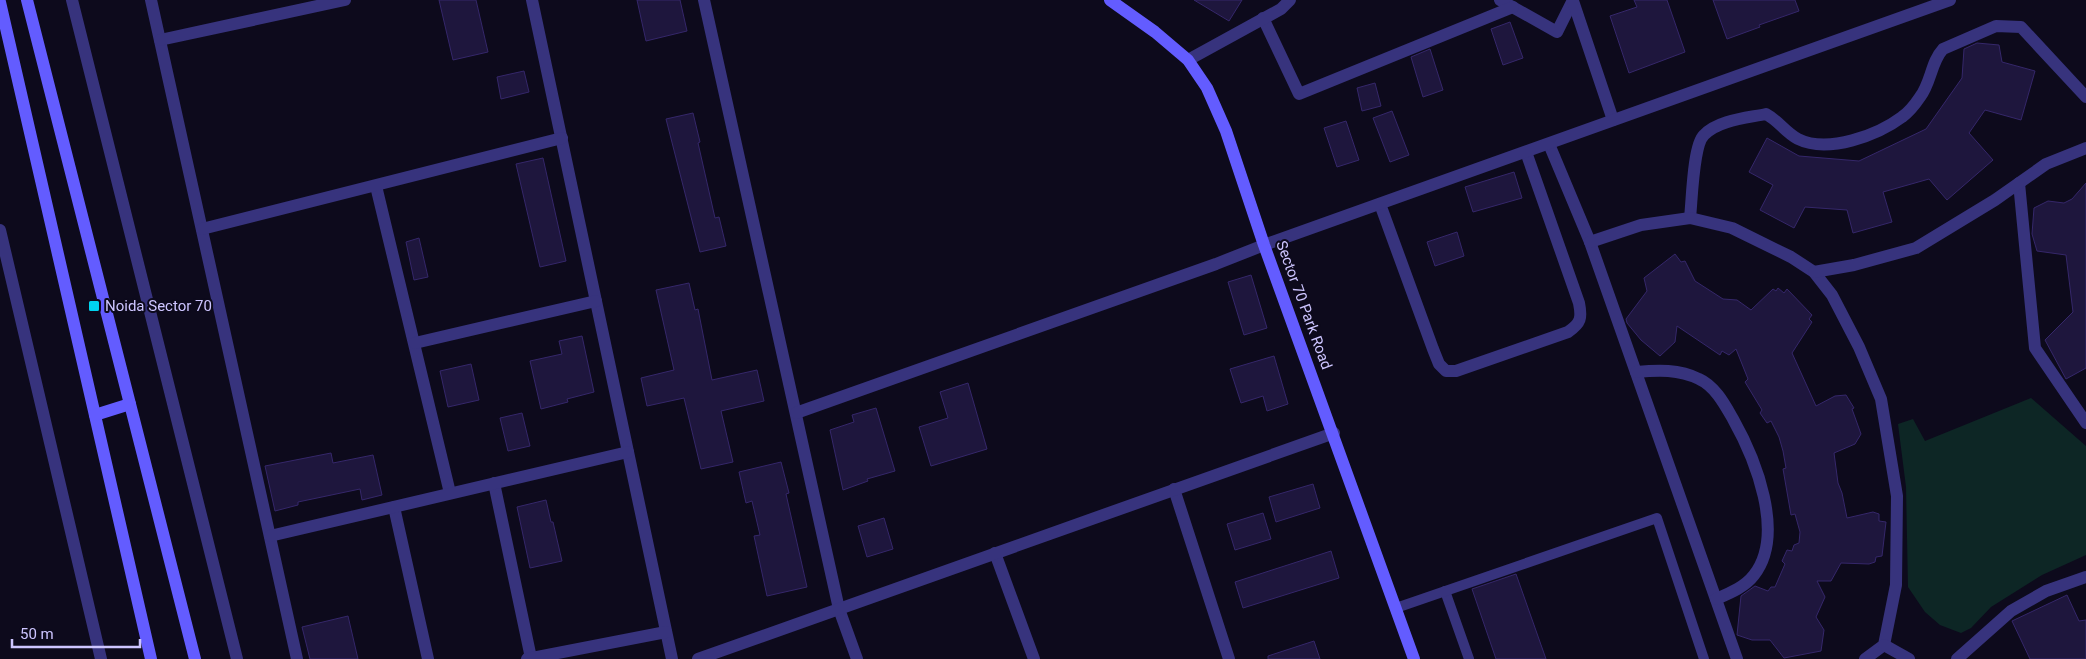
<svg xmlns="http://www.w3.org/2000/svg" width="2086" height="659" font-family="Roboto,sans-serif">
  <rect width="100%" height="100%" fill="#0d0a1c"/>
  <!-- green -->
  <polygon fill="#0d2625" points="2031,398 2086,446 2086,555 2042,575 1991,607 1971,628 1961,633 1940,625 1925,612 1908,587 1906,487 1898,424 1913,419 1925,441"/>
  <!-- building -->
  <g fill="#1e163d" stroke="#35276a">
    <polygon points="439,0 476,0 488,52 453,60"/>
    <polygon points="637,0 680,0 687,31 646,41"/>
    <polygon points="1194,0 1242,0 1229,21"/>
    <polygon points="1634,0 1667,0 1685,52 1629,73 1610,16 1637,7"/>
    <polygon points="1713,0 1795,0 1799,11 1759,25 1760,27 1727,39"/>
    <polygon points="1510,22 1523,58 1503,65 1491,29"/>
    <polygon points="1977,43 1999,45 2002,62 2035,71 2021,120 1985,110 1969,133 1993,160 1947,200 1929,179 1883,192 1892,222 1853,233 1847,210 1805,207 1794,228 1760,210 1773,185 1749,172 1767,138 1799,156 1859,161 1926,129 1962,78 1964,49"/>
    <polygon points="1430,49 1443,90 1423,97 1411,57"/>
    <polygon points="524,71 529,92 501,99 497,77"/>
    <polygon points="1375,83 1381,106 1362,111 1357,88"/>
    <polygon points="1392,111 1409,155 1390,162 1373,118"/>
    <polygon points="693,113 700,142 698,143 715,218 719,217 726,246 700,252 666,119"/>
    <polygon points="1346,121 1359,160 1337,167 1324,128"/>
    <polygon points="543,158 566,261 540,267 516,164"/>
    <polygon points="1514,172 1522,198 1473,212 1465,187"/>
    <polygon points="2086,183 2086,368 2066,379 2045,340 2073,312 2066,255 2037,251 2032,234 2034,208 2048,201 2064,203 2072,199"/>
    <polygon points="1457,232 1464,256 1435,266 1427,242"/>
    <polygon points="419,238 428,277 414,280 406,242"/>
    <polygon points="1675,254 1681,262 1685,261 1695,281 1723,299 1737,300 1751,310 1773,289 1776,291 1778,288 1784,293 1787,289 1812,315 1809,319 1812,322 1792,353 1816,406 1835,396 1846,395 1854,408 1852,409 1861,434 1855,444 1834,453 1838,483 1842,493 1847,518 1873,512 1879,514 1879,521 1886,522 1882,556 1876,557 1875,562 1869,564 1841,563 1831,581 1817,581 1825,597 1816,617 1824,630 1821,651 1784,658 1770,640 1752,640 1737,635 1741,596 1755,586 1768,591 1771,587 1775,587 1785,564 1782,561 1787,550 1792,551 1794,545 1799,543 1800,532 1795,514 1791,515 1783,469 1786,468 1783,451 1779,437 1771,421 1767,423 1760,413 1762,410 1745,382 1748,379 1736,349 1729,355 1722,351 1720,355 1677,326 1675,342 1660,356 1641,340 1627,323 1626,319 1647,291 1644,278"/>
    <polygon points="1251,275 1267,328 1244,335 1228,282"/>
    <polygon points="689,283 695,310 698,309 712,380 757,370 764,401 721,411 733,462 701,469 684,398 647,406 641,378 674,370 656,290"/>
    <polygon points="582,336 594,392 567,399 568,402 541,409 530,361 562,354 559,341"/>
    <polygon points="1274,356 1288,404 1267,411 1263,396 1241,403 1230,369"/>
    <polygon points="471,364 479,400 448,407 440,371"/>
    <polygon points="968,383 987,449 931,466 919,427 948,418 940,392"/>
    <polygon points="876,408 895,471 867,479 868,481 843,490 830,430 854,422 852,415"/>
    <polygon points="522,413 530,446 508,451 500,418"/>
    <polygon points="331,453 333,463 373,455 382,495 362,500 360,489 298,502 298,505 275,511 265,466"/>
    <polygon points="781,462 789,493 786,494 807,587 767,596 754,536 760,535 752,501 746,503 739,472"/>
    <polygon points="1313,484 1320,508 1276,522 1269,497"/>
    <polygon points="546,500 551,522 553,522 562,561 530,568 517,507"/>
    <polygon points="1263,513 1271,539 1235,550 1227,524"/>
    <polygon points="884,518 893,549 867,557 858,526"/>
    <polygon points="1331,551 1339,578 1243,608 1235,582"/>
    <polygon points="1516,574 1546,659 1496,659 1472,589"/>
    <polygon points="2067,595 2079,621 2086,620 2086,659 2030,659 2012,621"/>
    <polygon points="348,616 358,659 310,659 302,627"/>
    <polygon points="1314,641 1320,659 1268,659 1268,656"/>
  </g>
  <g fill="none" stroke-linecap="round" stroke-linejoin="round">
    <!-- lane -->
    <g stroke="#37337d" stroke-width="10">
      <polyline points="1445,591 1469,659"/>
      <polyline points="1396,608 1657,518 1704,659"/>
    </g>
    <!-- street -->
    <g stroke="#37337d" stroke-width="12">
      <polyline points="72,0 237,659"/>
      <polyline points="151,0 297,659"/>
      <polyline points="532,0 672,659"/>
      <polyline points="704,0 839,609 857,659"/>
      <polyline points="1500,0 1557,32 1573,0"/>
      <polyline points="1573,1 1613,120"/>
      <polyline points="1263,18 1299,94 1513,7"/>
      <polyline points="160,40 345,0"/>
      <polyline points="1188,60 1281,9 1290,0"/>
      <polyline points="1549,144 1590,242 1737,659"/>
      <polyline points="2019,183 2035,348 2086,423"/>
      <polyline points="376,186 450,493"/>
      <path d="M1380 204 1433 349 1439 364 1446 371H1456L1568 332C1581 323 1582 318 1579 303L1526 152"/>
      <path d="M1690 218C1692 201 1693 145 1704 135 1718 120 1747 118 1766 114 1779 121 1785 132 1798 139 1828 154 1878 135 1902 117 1909 112 1916 103 1920 97 1931 83 1931 62 1943 49L1996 26 2021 27 2086 97"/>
      <polyline points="202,229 562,138"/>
      <polyline points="0,230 101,659"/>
      <polyline points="1590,242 1641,225 1690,218 1732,228 1791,257 1814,272 1832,295 1859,347 1881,399 1897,496 1896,585 1884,645 1865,659"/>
      <polyline points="1814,272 1854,265 1916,248 1995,200 2046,164 2086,148"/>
      <polyline points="415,343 596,301"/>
      <path d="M1636 372C1658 370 1679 369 1699 379 1715 386 1725 405 1733 419 1755 458 1786 534 1754 575 1745 587 1730 593 1716 599"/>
      <polyline points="796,413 1216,264 1264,245 1950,0"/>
      <polyline points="494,483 531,658"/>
      <polyline points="1174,489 1229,659"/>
      <polyline points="394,507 428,659"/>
      <polyline points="270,536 628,452"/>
      <polyline points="995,553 1034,659"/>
      <polyline points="1884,645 1909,659"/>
      <polyline points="527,659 666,632"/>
      <polyline points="698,659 1334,433"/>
      <polyline points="1957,659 2011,611 2046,591 2086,577"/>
    </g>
    <!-- secondary -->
    <g stroke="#635cff" stroke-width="12">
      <polyline points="27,0 195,659"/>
      <polyline points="1110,0 1155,32 1188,60 1207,88 1226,131 1264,245 1414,659"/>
      <polyline points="0,2 151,659"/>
      <polyline points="95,415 130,404"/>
    </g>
  </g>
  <!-- markers -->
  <rect fill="#00d4f0" stroke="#0d0a1c" stroke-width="2" x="88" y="300" width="12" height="12" rx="2.5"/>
  <g text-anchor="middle" stroke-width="4" stroke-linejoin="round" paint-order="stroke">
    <!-- street labels -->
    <g font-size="15" fill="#cdc5ff" stroke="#0d0a1c">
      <text transform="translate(1304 305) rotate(70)" y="5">Sector 70 Park Road</text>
    </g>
    <!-- poi labels -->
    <g font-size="15" fill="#cdc5ff" stroke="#0d0a1c" text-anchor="start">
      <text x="105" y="311">Noida Sector 70</text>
    </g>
  </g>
  <!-- scale -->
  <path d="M12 639v8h128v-8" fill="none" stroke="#cdc5ff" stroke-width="2.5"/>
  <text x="20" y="639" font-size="15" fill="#cdc5ff" stroke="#0d0a1c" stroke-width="4" paint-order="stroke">50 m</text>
</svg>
